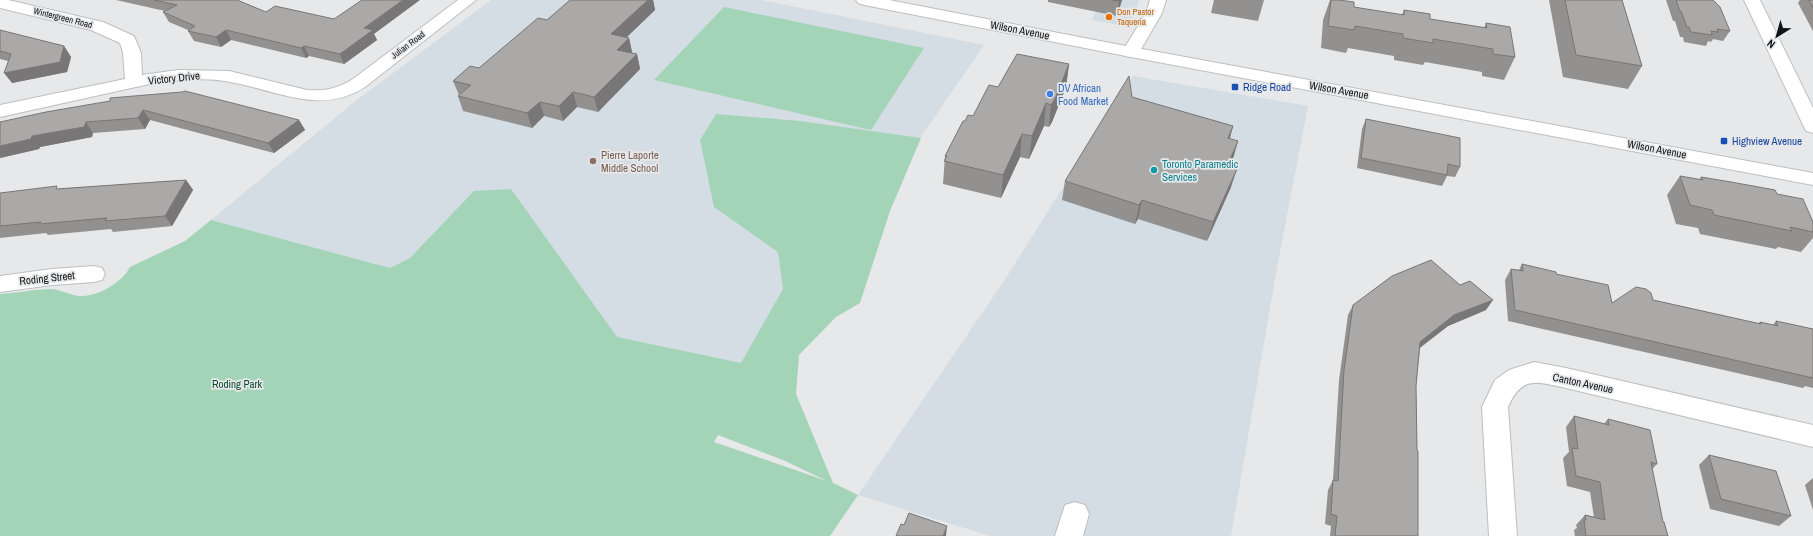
<svg xmlns="http://www.w3.org/2000/svg" width="1813" height="536" font-family="'Archivo Narrow',sans-serif">
  <rect width="100%" height="100%" fill="#e7e8e9"/>
  <!-- built -->
  <g fill="#d4dde3">
    <polygon points="491,0 762,0 984,45 755,379 375,264 211,220 353,103"/>
    <polygon points="1101,0 1139,0 1130,27 1092,20"/>
    <polygon points="1133,76 1308,106 1276,273 1231,536 990,536 858,495 1006,278"/>
  </g>
  <!-- green -->
  <g fill="#a3d4b8" fill-rule="evenodd">
    <polygon points="724,7 924,48 871,130 654,80"/>
    <path d="M716 114 800 121 921 138 890 211 860 303 836 317 799 355 796 394 833 483 858 495 830 536H0V294C17 293 35 289 52 289 62 290 70 295 79 296 97 297 122 283 130 267L185 241 211 220 390 268 410 258 474 191 511 189 617 337 741 363 783 289 778 252 714 207 700 140ZM718 435 783 460 827 481 714 442Z"/>
  </g>
  <g fill="none" stroke-linecap="round" stroke-linejoin="round">
    <defs>
      <g id="street">
        <path d="M0 0H8L103 22 134 36 141 53 142 75 178 70 229 71 307 90C325 91 337 89 353 79L458 0H476L365 87C320 116 277 90 230 82 206 77 178 80 154 83L0 117V105L125 79 123 53 120 43 91 30 0 8Z"/>
        <polygon points="1150,0 1166,0 1162,13 1137,56 1131,57 1125,56 1122,52 1146,13"/>
        <polygon points="1744,0 1760,0 1813,108 1813,133 1806,131 1804,127"/>
        <polygon points="94,266 102,268 105,274 102,280 94,282 52,285 0,292 0,276 52,269"/>
        <path d="M1534 362 1566 368 1813 425V447L1566 388C1537 382 1522 375 1508 407L1517 536H1489L1482 407 1495 380 1509 370Z"/>
        <polygon points="1075,502 1085,505 1089,514 1083,536 1055,536 1065,505"/>
      </g>
      <polygon id="secondary" points="856,0 889,0 1131,47 1813,173 1813,185 1131,57 864,5 858,3"/>
    </defs>
    <!-- street casing -->
    <use href="#street" stroke="#bcbebf" stroke-width="2"/>
    <!-- secondary casing -->
    <use href="#secondary" stroke="#bcbebf" stroke-width="2"/>
    <!-- street -->
    <use href="#street" fill="#fff" fill-rule="evenodd"/>
    <!-- secondary -->
    <use href="#secondary" fill="#fff" fill-rule="evenodd"/>
  </g>
  <!-- wall -->
  <g fill="#939190">
    <polygon points="116,0 237,0 266,12 374,34 377,40 344,64 309,56 306,58 231,40 221,47 194,41 188,31 188,30 169,22 163,12 165,11"/>
    <polygon points="570,0 653,0 655,10 627,37 629,38 632,52 631,53 637,54 640,69 598,112 577,107 563,121 544,116 532,128 463,111 458,96 459,95 453,81 479,68 547,20"/>
    <polygon points="1048,0 1122,0 1117,16 1048,2"/>
    <polygon points="1214,0 1264,0 1258,21 1211,13"/>
    <polygon points="1330,0 1339,0 1354,7 1402,15 1404,10 1430,19 1484,28 1486,23 1515,57 1504,80 1482,76 1482,72 1425,62 1423,65 1394,60 1394,56 1348,48 1346,53 1321,48 1323,20"/>
    <polygon points="1549,0 1622,0 1642,66 1628,89 1563,77"/>
    <polygon points="1666,0 1713,0 1730,31 1723,41 1713,39 1711,42 1708,41 1706,46 1684,42 1683,37 1680,37 1675,21 1673,21"/>
    <polygon points="1800,0 1813,0 1813,31 1798,3"/>
    <polygon points="0,30 64,46 71,57 67,72 12,83 8,61 0,59"/>
    <polygon points="1069,64 1066,87 1052,122 1049,127 1044,126 1029,159 1020,157 1001,198 943,184 945,156 965,121 973,116 998,87"/>
    <polygon points="1132,97 1233,126 1230,138 1233,159 1229,167 1231,187 1207,241 1138,219 1135,224 1062,200 1065,181"/>
    <polygon points="110,101 299,120 305,130 274,153 150,120 145,129 93,133 92,137 40,147 39,149 0,158"/>
    <polygon points="1366,119 1460,167 1455,177 1447,176 1442,186 1357,168 1362,129"/>
    <polygon points="1680,176 1699,180 1701,177 1777,194 1813,222 1813,238 1801,252 1778,247 1776,249 1700,234 1698,228 1676,224 1667,195"/>
    <polygon points="186,180 193,190 172,226 113,232 111,229 48,235 46,233 0,238 0,193"/>
    <polygon points="1522,264 1556,274 1612,303 1653,300 1758,324 1760,322 1773,325 1776,321 1813,329 1813,388 1805,386 1803,388 1508,321 1505,280 1511,269 1519,270"/>
    <polygon points="1353,305 1486,310 1448,326 1420,348 1416,386 1417,450 1418,536 1330,536 1331,526 1325,524 1328,490 1333,480 1339,380 1348,315"/>
    <polygon points="1574,416 1604,424 1608,419 1657,464 1652,469 1663,522 1668,536 1575,536 1574,530 1577,528 1576,525 1585,515 1594,517 1590,492 1567,486 1563,458 1569,452 1566,427"/>
    <polygon points="1709,455 1791,516 1779,526 1710,509 1699,465"/>
    <polygon points="1813,478 1813,510 1805,485"/>
  </g>
  <!-- shaded-wall -->
  <g fill="#787676">
    <polygon points="403,0 420,0 374,34 377,40 344,64 340,54 364,28"/>
    <polygon points="648,0 653,0 655,10 615,48 611,34"/>
    <polygon points="1119,0 1122,0 1117,16 1119,1"/>
    <polygon points="226,30 231,40 221,47 216,37"/>
    <polygon points="629,38 632,52 620,64 617,50"/>
    <polygon points="64,46 71,57 67,72 12,83 4,73"/>
    <polygon points="304,46 309,56 306,58 301,48"/>
    <polygon points="637,54 640,69 598,112 594,97"/>
    <polygon points="1069,64 1066,87 1052,122 1049,127 1051,105"/>
    <polygon points="573,92 577,107 563,121 559,106"/>
    <polygon points="540,102 544,116 532,128 527,113"/>
    <polygon points="1046,103 1044,126 1029,159 1032,136"/>
    <polygon points="143,110 150,120 145,129 138,118"/>
    <polygon points="299,120 305,130 274,153 268,143"/>
    <polygon points="86,122 93,133 92,137 40,147 39,149 0,158 0,146 32,136"/>
    <polygon points="1233,126 1228,144 1228,138"/>
    <polygon points="1022,134 1020,157 1001,198 1003,175"/>
    <polygon points="1238,141 1233,159 1221,184 1227,166"/>
    <polygon points="1237,169 1231,187 1207,241 1213,222"/>
    <polygon points="186,180 193,190 172,226 165,216"/>
    <polygon points="1142,200 1138,219 1135,224 1139,205"/>
    <polygon points="1493,300 1486,310 1448,326 1414,352 1420,342 1454,315"/>
    <polygon points="947,526 946,536 943,536"/>
  </g>
  <!-- building -->
  <g fill="#aba9a8" stroke="#787676">
    <polygon points="154,0 237,0 266,12 275,6 334,19 362,0 403,0 364,28 373,30 340,54 304,46 301,48 226,30 216,37 188,31 195,26 163,12 177,5"/>
    <polygon points="570,0 648,0 611,34 629,38 617,50 637,54 594,97 573,92 559,106 540,102 527,113 458,96 471,85 453,81 470,66 479,68 538,18 547,20"/>
    <polygon points="1112,0 1119,0 1119,1"/>
    <polygon points="1331,0 1339,0 1354,2 1354,7 1404,15 1404,10 1430,14 1430,19 1487,28 1486,23 1510,27 1515,57 1493,54 1493,49 1433,39 1433,43 1403,38 1403,34 1355,26 1354,30 1328,26"/>
    <polygon points="1565,0 1622,0 1642,66 1576,55"/>
    <polygon points="1676,0 1713,0 1720,7 1730,31 1717,29 1718,32 1711,31 1712,35 1691,32 1689,27 1687,27 1681,11 1680,11"/>
    <polygon points="1809,0 1813,0 1813,8"/>
    <polygon points="0,30 64,46 60,62 4,73 11,54 0,51"/>
    <polygon points="1017,54 1069,64 1055,99 1051,105 1046,103 1032,136 1022,134 1003,175 944,161 947,156 945,156 963,121 965,121 968,115 973,116 989,85 998,87"/>
    <polygon points="1129,76 1132,97 1233,126 1228,138 1238,141 1227,166 1237,169 1213,222 1142,200 1139,205 1065,181"/>
    <polygon points="185,91 299,120 268,143 143,110 138,118 86,122 84,127 32,136 31,139 0,146 0,122 46,112 110,101 110,98 182,92"/>
    <polygon points="1366,119 1460,138 1460,167 1448,164 1447,175 1361,158"/>
    <polygon points="1680,176 1703,180 1701,177 1731,182 1775,190 1777,194 1803,199 1813,222 1813,232 1790,227 1792,231 1714,215 1712,210 1690,205"/>
    <polygon points="186,180 165,216 105,221 107,218 39,224 41,222 0,226 0,193 57,186 56,189"/>
    <polygon points="1431,260 1460,285 1470,281 1493,300 1454,315 1420,342 1416,386 1417,450 1418,451 1418,536 1335,536 1337,516 1331,514 1333,480 1338,481 1344,370 1353,305 1392,276"/>
    <polygon points="1522,264 1556,272 1556,274 1608,285 1612,303 1636,287 1646,289 1651,293 1653,300 1761,324 1760,322 1778,326 1776,321 1813,329 1813,378 1515,310 1511,269 1523,271"/>
    <polygon points="1574,416 1609,425 1608,419 1650,430 1657,464 1651,462 1663,522 1664,522 1668,536 1586,536 1584,520 1586,520 1585,515 1605,520 1600,482 1576,476 1572,448 1578,449"/>
    <polygon points="1709,455 1776,471 1791,516 1721,499"/>
    <polygon points="909,513 947,526 943,536 896,536 901,524 904,525"/>
  </g>
  <!-- markers -->
  <circle fill="#e8710a" stroke="#e7e8e9" stroke-width="1.5" cx="1109" cy="17" r="4"/>
  <g fill="#1a4fb4" stroke="#e7e8e9" stroke-width="1.5">
    <rect x="1231" y="83" width="8" height="8" rx="2"/>
    <rect x="1720" y="137" width="8" height="8" rx="2"/>
  </g>
  <circle fill="#3f7fe0" stroke="#e7e8e9" stroke-width="1.5" cx="1050" cy="94" r="4"/>
  <circle fill="#8d6e63" stroke="#e7e8e9" stroke-width="1.5" cx="593" cy="161" r="4"/>
  <circle fill="#0f9aa8" stroke="#e7e8e9" stroke-width="1.5" cx="1154" cy="170" r="4"/>
  <g text-anchor="middle" stroke-width="3.5" stroke-linejoin="round" paint-order="stroke">
    <!-- far-food labels -->
    <g font-size="9" fill="#c56008" stroke="#e7e8e9" text-anchor="start">
      <text x="1117" y="15">Don Pastor<tspan x="1117" dy="10">Taqueria</tspan></text>
    </g>
    <!-- far-street labels -->
    <g font-size="9" fill="#121313" stroke="#e7e8e9">
      <text transform="translate(63 18) rotate(14)" y="3">Wintergreen Road</text>
      <text transform="translate(408 45) rotate(-37)" y="3">Julian Road</text>
    </g>
    <!-- street labels -->
    <g font-size="11" fill="#121313" stroke="#e7e8e9">
      <text transform="translate(1020 30) rotate(11)" y="4">Wilson Avenue</text>
      <text transform="translate(174 78) rotate(-6)" y="4">Victory Drive</text>
      <text transform="translate(1339 90) rotate(10)" y="4">Wilson Avenue</text>
      <text transform="translate(1657 149) rotate(11)" y="4">Wilson Avenue</text>
      <text transform="translate(47 278) rotate(-6)" y="4">Roding Street</text>
      <text transform="translate(1583 383) rotate(12)" y="4">Canton Avenue</text>
    </g>
    <!-- transit labels -->
    <g font-size="11" fill="#164399" stroke="#e7e8e9" text-anchor="start">
      <text x="1243" y="91">Ridge Road</text>
      <text x="1732" y="145">Highview Avenue</text>
    </g>
    <!-- shop labels -->
    <g font-size="11" fill="#366cbe" stroke="#e7e8e9" text-anchor="start">
      <text x="1058" y="92">DV African<tspan x="1058" dy="13">Food Market</tspan></text>
    </g>
    <!-- education labels -->
    <g font-size="11" fill="#785e54" stroke="#e7e8e9" text-anchor="start">
      <text x="601" y="159">Pierre Laporte<tspan x="601" dy="13">Middle School</tspan></text>
    </g>
    <!-- culture labels -->
    <g font-size="11" fill="#0d838f" stroke="#e7e8e9" text-anchor="start">
      <text x="1162" y="168">Toronto Paramedic<tspan x="1162" dy="13">Services</tspan></text>
    </g>
    <!-- park labels -->
    <g font-size="11" fill="#0b4c30" stroke="#e7e8e9">
      <text x="237" y="388">Roding Park</text>
    </g>
  </g>
  <!-- north arrow -->
  <g transform="translate(1777 36) rotate(217)" stroke="#e7e8e9" stroke-width="3" paint-order="stroke">
  <path d="M0-3L7 15L0 10L-7 15Z" fill="#121313"/>
  <text y="-6" font-size="11" font-weight="bold" text-anchor="middle" fill="#121313">N</text>
  </g>
</svg>
